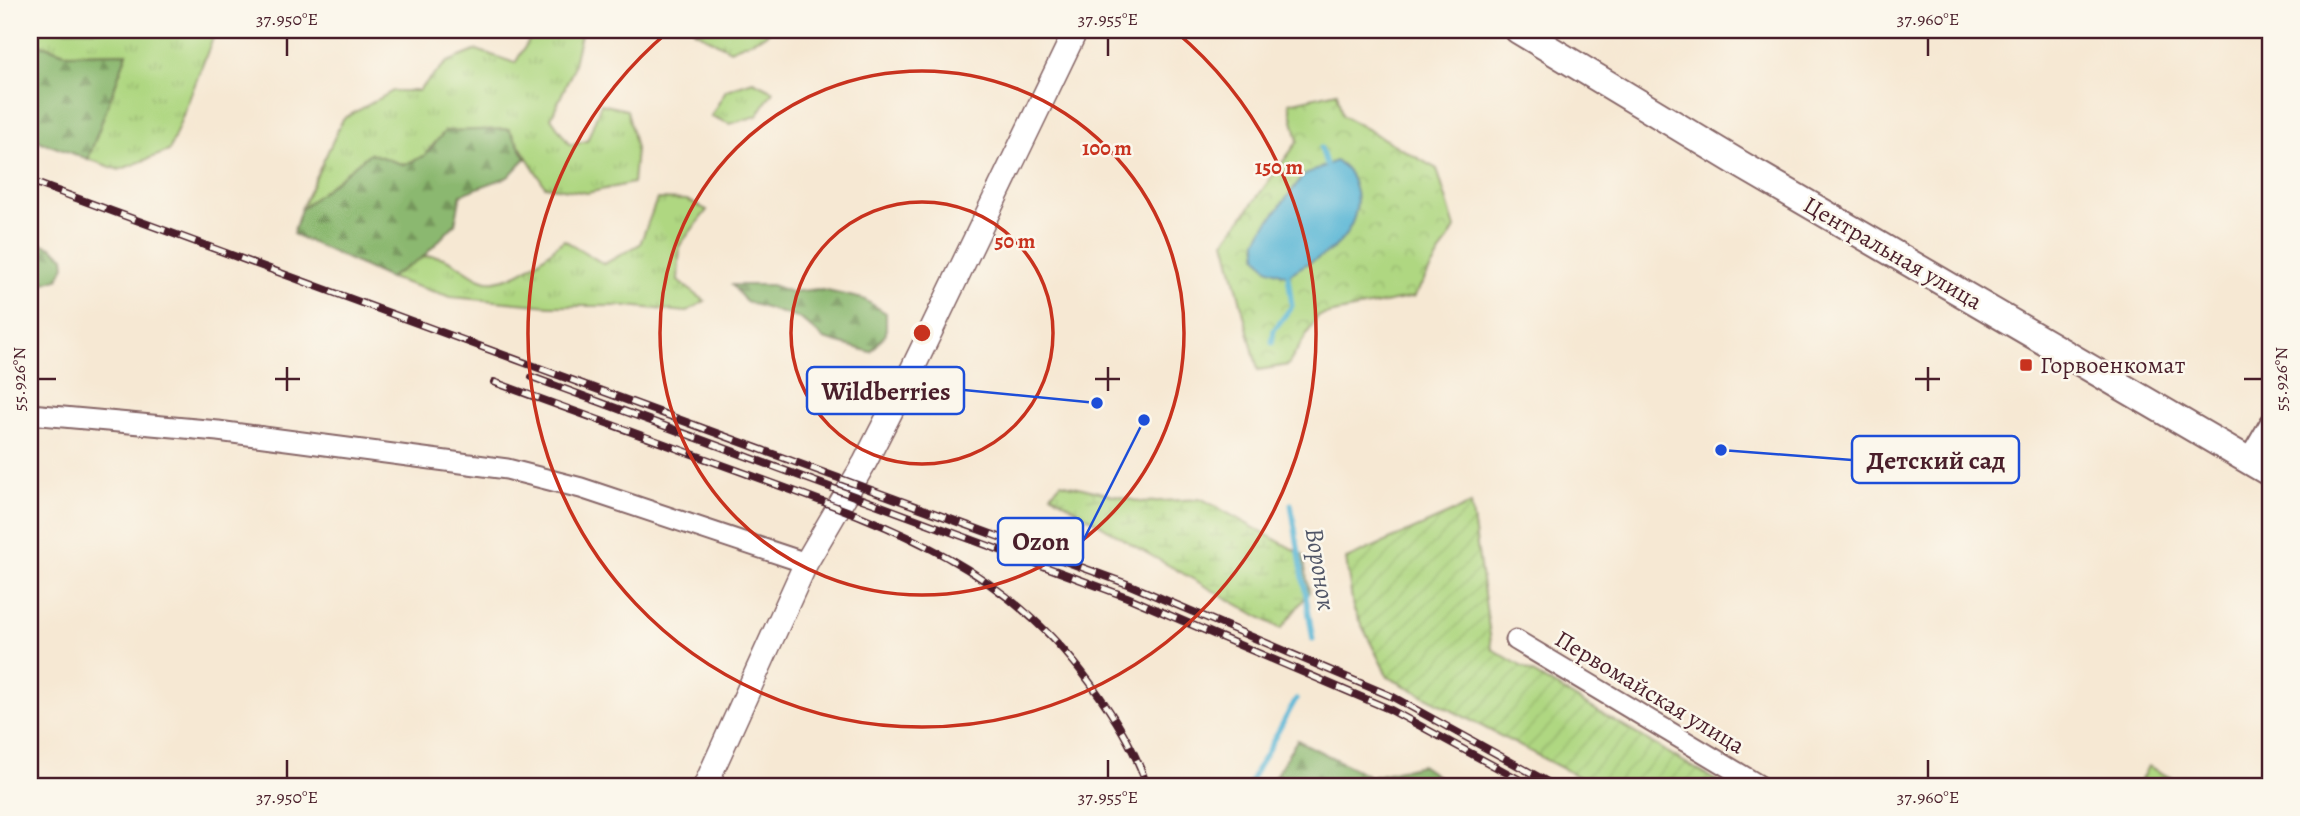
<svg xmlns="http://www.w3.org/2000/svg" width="2300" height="816" font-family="Alegreya,serif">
  <defs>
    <pattern id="grass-tufts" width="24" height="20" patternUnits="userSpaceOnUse" patternTransform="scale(1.75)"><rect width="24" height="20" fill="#afd781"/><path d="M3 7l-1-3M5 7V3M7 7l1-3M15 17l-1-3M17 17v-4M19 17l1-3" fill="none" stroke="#98b870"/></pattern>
    <pattern id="forest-firs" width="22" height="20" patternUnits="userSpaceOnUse" patternTransform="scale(1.75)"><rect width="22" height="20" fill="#8bb86f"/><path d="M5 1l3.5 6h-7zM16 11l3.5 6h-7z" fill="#74955b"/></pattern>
    <pattern id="wetland-marsh" width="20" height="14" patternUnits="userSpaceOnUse" patternTransform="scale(1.75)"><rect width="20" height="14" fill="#afd781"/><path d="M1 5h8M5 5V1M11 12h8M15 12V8" fill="none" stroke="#98b870"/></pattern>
    <pattern id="park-crowns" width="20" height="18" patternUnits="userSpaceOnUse" patternTransform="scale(1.75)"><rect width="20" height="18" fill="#afd781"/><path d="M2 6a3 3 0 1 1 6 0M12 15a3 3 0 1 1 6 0" fill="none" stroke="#98b870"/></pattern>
    <pattern id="garden-furrows" width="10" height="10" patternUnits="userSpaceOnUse" patternTransform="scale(1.75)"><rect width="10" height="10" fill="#afd781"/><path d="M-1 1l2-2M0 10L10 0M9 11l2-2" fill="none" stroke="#98b870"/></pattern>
  </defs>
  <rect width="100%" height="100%" fill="#fbf7ec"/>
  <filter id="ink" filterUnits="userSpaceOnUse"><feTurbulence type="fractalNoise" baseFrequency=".0143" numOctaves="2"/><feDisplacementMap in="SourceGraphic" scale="14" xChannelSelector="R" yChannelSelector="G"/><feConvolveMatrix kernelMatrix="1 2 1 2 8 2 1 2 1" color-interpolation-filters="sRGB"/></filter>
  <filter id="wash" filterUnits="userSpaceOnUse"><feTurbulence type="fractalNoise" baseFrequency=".00686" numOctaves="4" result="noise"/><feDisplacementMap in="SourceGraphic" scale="28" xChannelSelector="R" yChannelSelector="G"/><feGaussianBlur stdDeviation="1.57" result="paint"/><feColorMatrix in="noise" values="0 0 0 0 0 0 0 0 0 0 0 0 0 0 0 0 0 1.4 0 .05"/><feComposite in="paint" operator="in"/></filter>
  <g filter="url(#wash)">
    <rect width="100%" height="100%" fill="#f6e8d3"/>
    <!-- grass -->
    <g fill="url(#grass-tufts)" stroke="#7c7b56" stroke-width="2">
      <polygon points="30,30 216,30 169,151 119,170 88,159 127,53 68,54 30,41"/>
      <polygon points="532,30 582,30 572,72 551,118 570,145 587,141 601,104 627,110 636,149 633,183 587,193 545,186 509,129 404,165 370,154 301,209 343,119 393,91 418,91 447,62 477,50 515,63 533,34"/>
      <polygon points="693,30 771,30 764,36 730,50"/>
      <polygon points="753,81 773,91 757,116 730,124 711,116 726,90"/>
      <path d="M657 199 687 200 707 210 680 245 678 281 705 301 686 312 627 306H550L451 297 389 278C399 271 410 262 421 258 452 247 471 285 495 281 523 277 543 257 564 240L604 264 640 244Z"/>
    </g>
    <!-- forest -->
    <g fill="url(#forest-firs)" stroke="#6a6c4d" stroke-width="2">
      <polygon points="30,41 68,54 127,53 88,159 30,138"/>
      <polygon points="509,129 526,158 508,177 461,194 455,224 423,257 389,278 293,234 301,209 370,153 404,165 424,156 445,131"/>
      <polygon points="30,240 51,247 64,257 65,266 58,279 30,288"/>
      <polygon points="732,285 771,285 791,292 818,289 863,299 886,313 886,334 871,352 824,339 801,319 746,302"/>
      <polygon points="1297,740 1371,777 1421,765 1451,786 1269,786"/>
    </g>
    <!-- wetland -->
    <polygon fill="url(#wetland-marsh)" stroke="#7c7b56" stroke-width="2" points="1061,483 1141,502 1202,499 1303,555 1309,592 1281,629 1131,544 1051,494"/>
    <!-- park -->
    <g fill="url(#park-crowns)" stroke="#7c7b56" stroke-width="2">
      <polygon points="1337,92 1342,115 1437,169 1455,228 1414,297 1318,316 1288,365 1258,370 1225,241 1298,141 1289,103"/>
      <polygon points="2148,766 2173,779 2169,786 2138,786"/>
    </g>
    <!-- garden -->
    <polygon fill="url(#garden-furrows)" stroke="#7c7b56" stroke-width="2" points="1471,504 1492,649 1725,786 1596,786 1388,677 1353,608 1346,559"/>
    <!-- water -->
    <path fill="#57b5d5" stroke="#506a80" stroke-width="2" d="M1335 161C1347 166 1350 173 1354 185 1363 210 1348 241 1325 254 1312 262 1300 266 1288 276L1267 268 1257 256V240L1265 226 1303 176Z"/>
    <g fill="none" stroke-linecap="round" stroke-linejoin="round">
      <!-- stream -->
      <g stroke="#57b5d5" stroke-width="5">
        <polyline points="1321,148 1326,164"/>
        <polyline points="1272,343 1274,330 1292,306 1288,276"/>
        <polyline points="1291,504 1313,640"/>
        <polyline points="1248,786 1296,699"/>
      </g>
    </g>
  </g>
  <g filter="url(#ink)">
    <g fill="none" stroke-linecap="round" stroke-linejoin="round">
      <defs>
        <g id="minor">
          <polyline points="30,414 218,431 507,469 581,488 806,563"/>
          <polyline points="2248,461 2270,423"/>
          <polyline points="1516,640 1760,786"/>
        </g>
        <polyline id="tertiary" points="705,786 806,563 865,462 910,374 1076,30"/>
        <polyline id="secondary" points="1518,30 1740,164 2270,473"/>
      </defs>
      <!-- minor casing -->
      <use href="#minor" stroke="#866566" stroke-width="23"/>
      <!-- tertiary casing -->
      <use href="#tertiary" stroke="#866566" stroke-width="26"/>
      <!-- secondary casing -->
      <use href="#secondary" stroke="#866566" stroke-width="30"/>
      <!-- minor -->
      <use href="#minor" stroke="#fff" stroke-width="19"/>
      <!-- tertiary -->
      <use href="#tertiary" stroke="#fff" stroke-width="23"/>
      <!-- secondary -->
      <use href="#secondary" stroke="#fff" stroke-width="26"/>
      <defs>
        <g id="rail">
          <polyline points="30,181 1130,585 1393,697 1555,786"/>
          <polyline points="532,377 1127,597 1389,709 1531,786"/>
          <path d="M494 382C575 411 657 441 739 471 878 522 999 558 1091 684 1114 716 1135 749 1147 786"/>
        </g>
      </defs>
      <!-- rail casing -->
      <use href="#rail" stroke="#4a1f2b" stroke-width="8"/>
      <!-- rail -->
      <use href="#rail" stroke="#fbf7ec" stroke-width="5" stroke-dasharray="16" stroke-linecap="butt"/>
    </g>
  </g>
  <!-- ticks -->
  <path fill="none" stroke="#4a1f2b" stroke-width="2.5" d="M287 38V56M1108 38V56M1928 38V56M287 367V391M1108 367V391M1928 367V391M38 379H56M275 379H300M1095 379H1120M1915 379H1940M2244 379H2262M287 760V778M1108 760V778M1928 760V778"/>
  <!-- distance rings -->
  <g fill="none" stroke="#c8321e" stroke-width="3.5">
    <circle cx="922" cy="333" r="131"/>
    <circle cx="922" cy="333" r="262"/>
    <path d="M1175 31A394 394 0 1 1 669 31"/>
  </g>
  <!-- markers -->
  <rect fill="#c8321e" stroke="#fbf7ec" stroke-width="2.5" x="2019" y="358" width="14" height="14" rx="3.5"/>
  <g text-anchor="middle" stroke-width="5" stroke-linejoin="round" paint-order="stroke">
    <!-- street labels -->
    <g font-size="24" fill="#4a1f2b" stroke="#fbf7ec">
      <text transform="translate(1893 253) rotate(30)" y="8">Центральная улица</text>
      <text transform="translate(1650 692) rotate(31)" y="8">Первомайская улица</text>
    </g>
    <!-- poi labels -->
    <g font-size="24" fill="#4a1f2b" stroke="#fbf7ec" text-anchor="start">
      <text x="2040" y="373">Горвоенкомат</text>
    </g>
    <!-- water labels -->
    <g font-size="26" font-style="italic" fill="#4f5466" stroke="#fbf7ec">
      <text transform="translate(1321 569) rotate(81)" y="9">Воронок</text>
    </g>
  </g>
  <circle cx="922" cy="333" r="10" fill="#c8321e" stroke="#fbf7ec" stroke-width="3.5"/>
  <g font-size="21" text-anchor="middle" font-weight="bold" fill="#c8321e" stroke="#fbf7ec" stroke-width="5" stroke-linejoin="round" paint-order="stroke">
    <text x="1107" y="155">100 m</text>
    <text x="1279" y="174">150 m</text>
    <text x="1015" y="248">50 m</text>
  </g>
  <!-- callouts -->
  <path fill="none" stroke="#1d4ed8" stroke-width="2.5" d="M1097 403L964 390M1721 450L1852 460M1144 420L1083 541"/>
  <g fill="#1d4ed8" stroke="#fbf7ec" stroke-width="2.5">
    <circle cx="1097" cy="403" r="7"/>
    <circle cx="1721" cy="450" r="7"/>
    <circle cx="1144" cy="420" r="7"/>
  </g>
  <g fill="#fbf7ec" stroke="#1d4ed8" stroke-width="2.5">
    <rect x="807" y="367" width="157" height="47" rx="7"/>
    <rect x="1852" y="436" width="167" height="47" rx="7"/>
    <rect x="998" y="518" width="85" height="47" rx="7"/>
  </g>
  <g font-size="26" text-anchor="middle" font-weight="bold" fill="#4a1f2b">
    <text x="886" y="400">Wildberries</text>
    <text x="1936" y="469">Детский сад</text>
    <text x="1041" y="550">Ozon</text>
  </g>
  <!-- margin -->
  <rect width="2300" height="816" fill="none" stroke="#fbf7ec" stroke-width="77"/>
  <rect x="38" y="38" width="2224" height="740" fill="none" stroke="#4a1f2b" stroke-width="2.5"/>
  <g font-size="18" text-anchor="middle" fill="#4a1f2b">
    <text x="287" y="25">37.950°E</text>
    <text x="1108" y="25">37.955°E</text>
    <text x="1928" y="25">37.960°E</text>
    <text transform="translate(19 379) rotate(-90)" y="6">55.926°N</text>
    <text transform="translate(2281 379) rotate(-90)" y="6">55.926°N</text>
    <text x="287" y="803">37.950°E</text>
    <text x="1108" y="803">37.955°E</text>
    <text x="1928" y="803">37.960°E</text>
  </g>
</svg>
